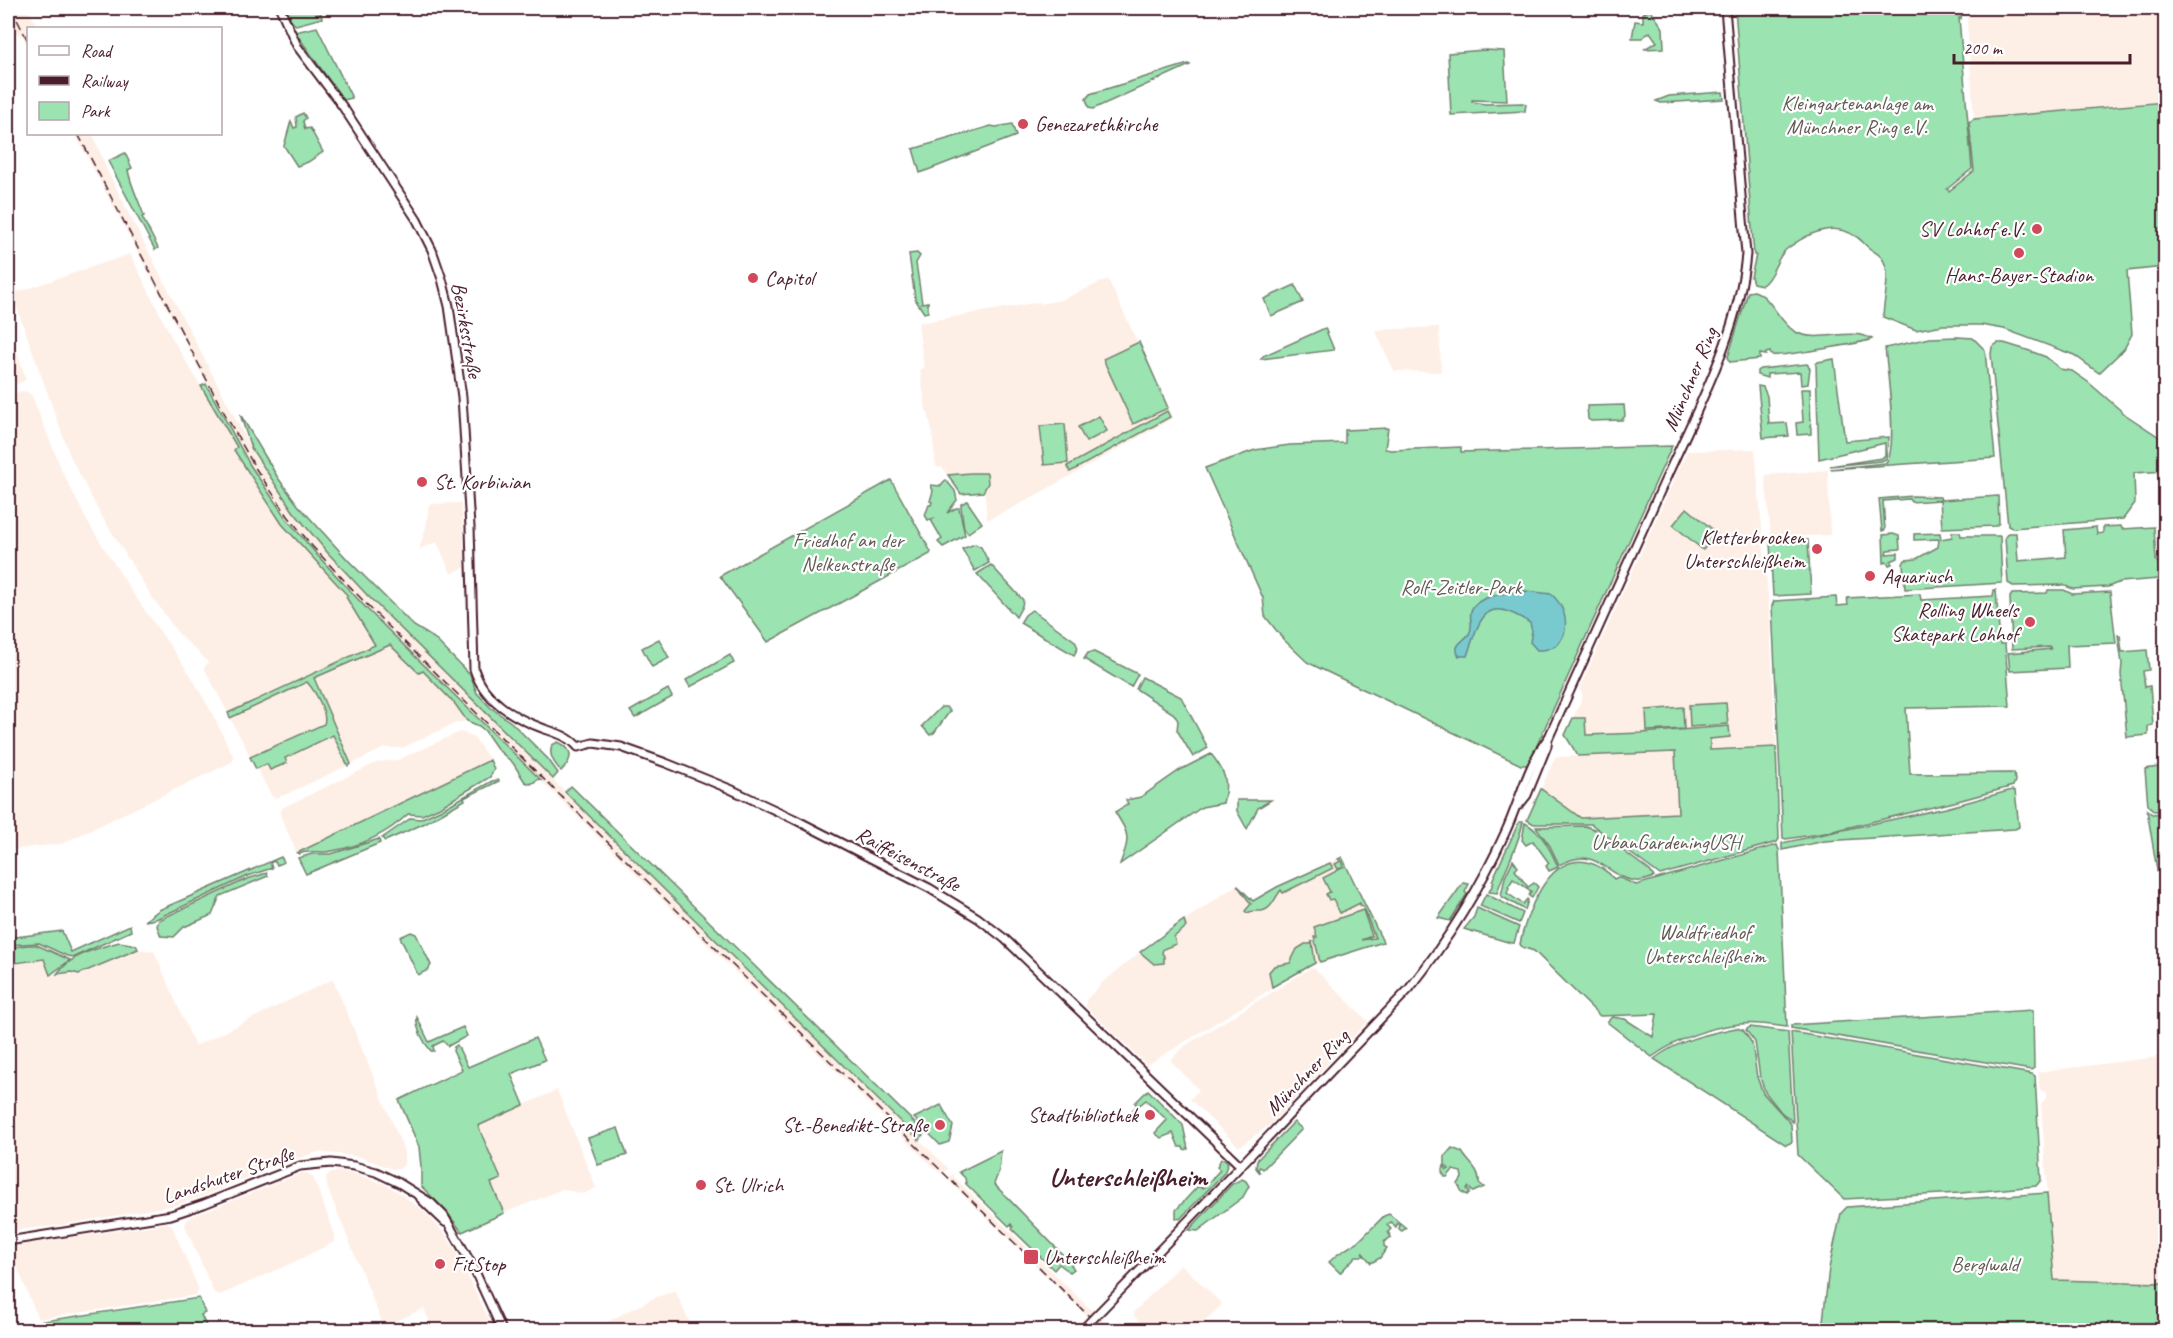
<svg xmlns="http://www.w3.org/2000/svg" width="2173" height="1338" font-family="Caveat,sans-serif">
  <rect width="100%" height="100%" fill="#fff"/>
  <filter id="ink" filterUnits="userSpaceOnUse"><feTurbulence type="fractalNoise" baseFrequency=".0167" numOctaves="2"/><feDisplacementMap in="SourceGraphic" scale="12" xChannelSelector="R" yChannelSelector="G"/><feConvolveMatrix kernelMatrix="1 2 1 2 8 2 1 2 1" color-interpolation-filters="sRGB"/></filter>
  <g filter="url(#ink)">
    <!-- built -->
    <g fill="#feefe6">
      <polygon points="8,8 24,8 26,12 29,11 38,28 28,28 28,47 21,33 18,35 11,23 8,16"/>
      <polygon points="1966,8 2165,8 2165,102 1974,119"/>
      <polygon points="75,134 93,134 108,172 133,222 251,448 293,511 327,552 368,596 468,696 949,1169 941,1174 923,1157 368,610 319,557 286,518 250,465"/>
      <polygon points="130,254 171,336 237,447 235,450 282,524 348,596 346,598 376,645 228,713 204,668 208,662 178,633 152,597 98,510 70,456 12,294"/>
      <polygon points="1108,279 1173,418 1015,507 987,520 984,486 948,478 943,468 936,467 932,432 928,413 926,410 920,370 924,368 918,323 1040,302 1040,304 1061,300"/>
      <polygon points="8,324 26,379 22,382 8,386"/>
      <polygon points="1439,327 1441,372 1394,371 1375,330"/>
      <polygon points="21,391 28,392 32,396 63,473 87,521 132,592 190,674 211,711 234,758 232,762 61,844 8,850 8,396"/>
      <polygon points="1755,449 1770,620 1776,747 1710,750 1710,739 1642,733 1586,735 1573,718 1583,696 1579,689 1687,451"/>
      <polygon points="1828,470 1830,535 1771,538 1765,475"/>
      <polygon points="461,503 466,567 451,574 437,542 419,549 426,527 429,504"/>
      <polygon points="390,645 419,673 422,671 455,704 467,721 456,723 402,748 385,748 287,794 276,798 272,797 230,718 357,658"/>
      <polygon points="460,732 473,736 490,760 297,853 280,815 282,808 378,762 397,760"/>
      <polygon points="1675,752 1678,814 1581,818 1541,789 1555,757"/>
      <polygon points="1342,857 1383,942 1307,967 1147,1065 1086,1007 1086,1000 1103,982 1158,938 1237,885 1253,901 1277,887"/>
      <polygon points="138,949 154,951 195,1046 333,979 403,1148 405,1155 404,1165 399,1169 392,1169 361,1157 318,1152 270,1168 203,1196 176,1205 62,1225 8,1231 8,964 44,959 51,975 71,972 79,974"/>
      <polygon points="1311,968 1315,969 1368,1021 1271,1124 1239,1147 1190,1099 1199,1090 1170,1060 1186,1045"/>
      <polygon points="2165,1056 2165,1285 2161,1283 2054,1280 2041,1104 2047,1097 2047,1093 2040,1090 2038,1072"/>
      <polygon points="557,1090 596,1188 583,1194 563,1189 504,1213 491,1183 501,1178 478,1126"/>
      <polygon points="339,1171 355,1174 385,1184 401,1194 424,1211 445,1234 454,1248 494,1330 433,1330 424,1308 384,1327 327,1187 326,1178 328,1174"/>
      <polygon points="302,1173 307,1173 313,1177 335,1235 334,1242 288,1265 220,1295 214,1293 185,1226 186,1221 193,1216"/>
      <polygon points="954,1174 954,1177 1112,1330 1099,1330 1079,1308 946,1178"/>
      <polygon points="168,1223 172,1226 199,1290 196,1295 38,1319 13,1257 12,1252 15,1246"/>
      <polygon points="1181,1264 1222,1304 1196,1330 1149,1330 1134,1316 1134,1312"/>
      <polygon points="675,1290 693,1330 591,1330 650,1300"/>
    </g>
    <!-- green -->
    <g fill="#9be3b1" stroke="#72816e" stroke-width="1.5">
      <polygon points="286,8 319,8 322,18 296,25 292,22"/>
      <polygon points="1649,8 1663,28 1664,48 1644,49 1657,42 1650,32 1642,38 1632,38 1635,21 1643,22 1643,11 1645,13 1650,9"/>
      <path d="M1735 8H1962L1961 19 1959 18 1972 169 1947 189 1949 191 1974 171 1969 122 1974 119 2165 102 2166 241 2163 242 2164 267 2127 271 2132 334 2124 349 2099 373 2074 355 2004 329 1981 325H1943L1916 330 1883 317C1883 304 1890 278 1886 267 1882 254 1878 255 1869 248 1864 244 1861 239 1855 236 1833 221 1808 233 1788 248 1775 257 1775 276 1762 285L1753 283 1751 277 1756 255H1754Z"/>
      <polygon points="317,27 352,98 344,100 339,94 295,32"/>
      <polygon points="1485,50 1504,51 1507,101 1472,100 1472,102 1485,104 1523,103 1526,104 1525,111 1451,115 1448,53"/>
      <polygon points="1188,64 1190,65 1093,109 1089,108 1086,99 1090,94"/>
      <polygon points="1723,92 1724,99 1661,103 1656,101 1669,96"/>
      <polygon points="303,113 306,118 303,121 305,129 310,128 323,152 308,162 297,166 284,146 291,121 294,128 297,127 296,117"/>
      <polygon points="1012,124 1016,136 920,173 913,149 991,126 996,127"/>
      <path d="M125 153 132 168 128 170C131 187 139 200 144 216L142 217 158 248 155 250 108 161Z"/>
      <polygon points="917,253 920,256 916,263 922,303 928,302 928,312 924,313 915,299 909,254"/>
      <polygon points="1295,285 1303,302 1271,316 1264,299"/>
      <path d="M1754 291C1771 296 1778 321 1794 331 1817 345 1850 326 1872 339 1864 343 1778 357 1771 355L1770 352 1766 353V355L1760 354V359L1730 362 1728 357 1748 292Z"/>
      <polygon points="1325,328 1334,350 1261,359 1263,356"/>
      <path d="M1957 337 1973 338 1985 350 1995 458 1830 469 1885 463C1899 455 1887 367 1885 348L1930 338Z"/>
      <polygon points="1139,342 1168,408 1133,424 1103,359"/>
      <polygon points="1998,343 2004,343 2030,351 2046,357 2060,369 2072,371 2088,382 2126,415 2165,441 2165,471 2134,473 2135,503 2123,519 2012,528 2008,526 1991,354 1992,347"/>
      <polygon points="1834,359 1845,441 1889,437 1886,459 1881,461 1830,466 1882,458 1885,455 1885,443 1819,459 1816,364 1818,362"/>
      <polygon points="1807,364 1810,368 1808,384 1801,385 1800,372 1767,374 1767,378 1757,375 1757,371 1760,369"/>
      <path d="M206 384 250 465 286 518 319 557 368 610 542 781 539 779 531 784 525 782 513 763 498 750 485 731 479 726 467 721 455 704 423 671 419 673 390 645 314 678 351 764 348 766 333 735 285 758 287 763 270 770 267 764 256 769 250 757 324 724C328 713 315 691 307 682L230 718 228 713 375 645 346 597 348 596 282 524 234 450 237 447 201 386Z"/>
      <polygon points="1758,386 1763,387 1767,396 1769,424 1787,423 1789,436 1763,438"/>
      <polygon points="1801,389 1810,389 1811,434 1797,435 1796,423 1803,422"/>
      <polygon points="1624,405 1625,416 1622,420 1591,421 1588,419 1587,406"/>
      <polygon points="1167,411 1170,417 1070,472 1067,466"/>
      <polygon points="240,414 278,478 298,505 347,559 414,626 434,638 470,675 477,693 490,707 512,723 548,759 558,773 553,779 368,596 327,552 293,511 251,448"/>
      <polygon points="1099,416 1107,431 1086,442 1078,427"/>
      <polygon points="1065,424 1068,463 1044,465 1040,426"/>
      <polygon points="1388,428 1385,449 1391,450 1461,447 1461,452 1672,446 1528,765 1521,765 1319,668 1307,662 1283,639 1265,616 1263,598 1205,468 1255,450 1290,445 1345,443 1345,430"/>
      <polygon points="971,473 987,473 988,483 983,492 961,494 948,475"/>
      <polygon points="891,480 931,552 930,554 768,642 720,576"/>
      <polygon points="946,480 955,491 957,500 947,513 956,508 959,508 965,535 943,547 938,542 942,539 931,520 935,518 928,520 925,515 929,505 931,505 932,502 930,501 933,491 931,485 941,486"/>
      <polygon points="1913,496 1940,497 1941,500 1998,496 1999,523 1996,526 1942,528 1940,500 1911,502 1909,499 1883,501 1885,530 1882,531 1879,499"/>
      <polygon points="967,501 982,523 968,533 964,528 961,507 961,504"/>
      <polygon points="1687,508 1717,533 1703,550 1673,525"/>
      <polygon points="2121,526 2122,529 2154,527 2156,561 2163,568 2163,575 2159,579 2120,582 2108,587 2073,589 2063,585 2013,586 2008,583 2005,537 2008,533 2016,533 2018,561 2066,557 2064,530 2096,527 2097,534 2103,533 2103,527"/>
      <polygon points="1952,532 1960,532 1961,536 2000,536 2002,583 1905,589 1903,564 1905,560 1916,559 1938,547 1939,539 1914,540 1914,534 1940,533 1941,539 1952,537"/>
      <polygon points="1893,534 1899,536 1900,549 1887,550 1886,554 1898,553 1898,558 1891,561 1892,564 1889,565 1887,562 1884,563 1883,535"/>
      <polygon points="1808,540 1811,594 1773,596 1770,542"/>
      <polygon points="975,544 981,547 989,563 975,571 962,549"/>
      <polygon points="991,565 1023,600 1022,606 1016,617 977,574"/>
      <polygon points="1994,590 1996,590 2000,644 2005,644 2010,706 1906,708 1910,774 2014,773 2015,781 2013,786 1954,802 1825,833 1786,839 1783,838 1772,606 1774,601 1836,597 1837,606 1848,605 1847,598 1920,594 1921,600 1993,596"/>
      <polygon points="2048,590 2064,590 2072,594 2110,592 2116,643 2067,645 2068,668 2010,671 2008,653 2051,649 2050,647 2012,649 2010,597 2012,594 2047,593"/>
      <polygon points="1032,610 1075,641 1078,648 1074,655 1020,623 1025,615"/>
      <polygon points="2118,635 2120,635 2122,652 2147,650 2149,670 2143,671 2145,687 2150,686 2153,725 2148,726 2148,735 2127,737 2121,674 2122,664"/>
      <polygon points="659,639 669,658 652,667 642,648"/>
      <polygon points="1094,652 1138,674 1131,687 1084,659 1088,653"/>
      <polygon points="730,655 734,663 690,687 686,680"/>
      <polygon points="1142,677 1181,697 1208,748 1193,757 1177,730 1178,721 1174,714 1136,689"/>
      <polygon points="668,689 672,697 635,718 630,711"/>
      <polygon points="1726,703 1728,724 1690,727 1689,705"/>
      <polygon points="941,707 946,707 950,711 934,733 930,735 922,726"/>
      <polygon points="1683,707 1684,729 1647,731 1646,710"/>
      <polygon points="1573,718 1585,718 1586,735 1642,733 1729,726 1730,737 1710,739 1710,750 1776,747 1779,839 1777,842 1660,875 1591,824 1534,824 1527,820 1541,789 1581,818 1678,813 1675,752 1578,756 1565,735"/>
      <path d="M558 742C574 749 573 760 561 771 554 763 548 755 552 745Z"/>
      <path d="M1211 754C1225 771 1229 782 1223 803L1202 807 1120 864C1130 837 1130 836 1115 812L1128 804 1126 800 1141 797 1180 770Z"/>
      <path d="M490 760 494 769 490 777 440 807 422 815 408 814C387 834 361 846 332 851 320 854 311 849 299 854L297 853Z"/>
      <polygon points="2165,766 2165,810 2154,811 2148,805 2145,770 2145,769"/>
      <polygon points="498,780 499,781 464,798 465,800 423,824 385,841 382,838 411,818 420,819 442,809 492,781"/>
      <polygon points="571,786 925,1133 919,1140 565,792"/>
      <polygon points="2012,790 2015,791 2019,827 2015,829 1825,841 1782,850 1782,843 1946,808"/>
      <polygon points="1237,800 1271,800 1258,808 1247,829 1237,811"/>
      <polygon points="2147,810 2152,814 2165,813 2165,918"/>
      <path d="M1519 822H1523C1518 847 1505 868 1497 893L1489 892 1494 882 1492 881Z"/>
      <path d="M1525 823C1542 832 1551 850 1558 867L1549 871 1546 866 1549 863 1533 841 1526 845 1522 840Z"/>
      <path d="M1585 826 1594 829 1650 871 1654 877C1648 879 1641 882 1635 881 1604 876 1598 844 1559 865L1550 846 1536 827Z"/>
      <polygon points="379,839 380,843 306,874 298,858 312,854 331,854"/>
      <path d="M1777 845 1779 850 1787 1027C1772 1025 1755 1022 1740 1024 1709 1027 1677 1039 1652 1057L1607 1022 1612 1017 1625 1019 1653 1037 1657 1014 1600 1016 1534 951 1522 947 1520 944C1526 915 1547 854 1587 862 1598 865 1607 870 1614 879L1618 877 1636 885Z"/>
      <polygon points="281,857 284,862 277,865 274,861 270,863 272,868 248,876 156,919 145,921 159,910"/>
      <polygon points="1342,857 1383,942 1320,962 1314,937 1317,937 1314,927 1363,910 1372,936 1361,940 1375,938 1363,906 1360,905 1360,903 1340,913 1333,899 1329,900 1326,894 1330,892 1323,878 1344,867 1342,861 1344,867 1338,869 1335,864 1341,861 1338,859"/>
      <polygon points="1513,860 1518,867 1515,870 1528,887 1534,883 1538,887 1532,898 1529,896 1531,891 1513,879 1508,887 1509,888 1507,893 1523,904 1527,899 1528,900 1525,910 1501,896 1505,877"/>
      <path d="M1330 863 1333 868 1283 893 1281 890C1275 897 1272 910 1261 911 1254 911 1253 910 1247 913L1245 911 1251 904 1237 885 1253 901 1277 887Z"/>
      <polygon points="267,873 268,876 220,896 212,915 184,927 174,937 161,936 157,926 159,920 247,879"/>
      <polygon points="1463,883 1469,884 1465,892 1467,894 1450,921 1438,918"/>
      <polygon points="1486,894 1523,913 1519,923 1480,906"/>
      <polygon points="1477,908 1519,927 1514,943 1511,943 1464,929 1474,917"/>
      <polygon points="1184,920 1186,927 1174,937 1176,944 1163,949 1162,953 1164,956 1164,963 1154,964 1140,952"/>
      <polygon points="130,925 131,931 74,957 67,956 39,943 8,945 8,938 62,931 71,952"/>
      <polygon points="411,932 416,934 431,965 428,970 418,975 400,937"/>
      <polygon points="1312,941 1315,963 1272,987 1269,972 1274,966 1290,963 1297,949 1305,944 1311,944"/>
      <path d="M119 942 136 945 138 949 79 974 71 972 57 974C70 955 97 948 119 942Z"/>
      <polygon points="27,945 37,945 70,960 50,975 44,959 8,964 8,948"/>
      <polygon points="2033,1010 2034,1068 2031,1070 1791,1028 1791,1025"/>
      <path d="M417 1017 429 1042 463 1027 467 1036 448 1046 443 1041 433 1046 434 1051H431C424 1043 415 1027 417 1017Z"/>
      <polygon points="1750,1027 1788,1032 1793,1122 1781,1112 1765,1092 1760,1077 1755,1042 1746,1030"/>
      <path d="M1736 1028 1743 1030 1752 1043 1757 1077 1763 1093 1791 1124 1792 1142 1786 1145 1654 1059C1678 1040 1707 1034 1736 1028Z"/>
      <polygon points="1791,1032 2032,1074 2035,1076 2041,1180 2036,1186 1961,1193 1844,1199 1798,1155"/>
      <polygon points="535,1038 545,1060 511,1074 524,1105 478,1126 501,1179 491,1183 504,1213 462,1232 445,1210 421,1186 421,1167 419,1147 399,1100 462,1070 453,1051 454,1047 457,1045 468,1067"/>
      <polygon points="1148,1090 1183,1125 1188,1149 1184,1150 1183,1147 1179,1147 1173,1133 1161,1138 1155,1133 1167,1120 1146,1100 1132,1111 1137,1105 1135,1103"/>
      <polygon points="941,1105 953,1126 949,1142 940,1145 914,1118"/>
      <polygon points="1294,1122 1302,1129 1263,1169 1260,1167 1258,1169 1260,1173 1256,1168 1257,1160"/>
      <polygon points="618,1128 627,1155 598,1165 588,1138"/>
      <path d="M1452 1148 1462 1152C1469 1164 1480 1169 1479 1183L1484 1187 1473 1192 1468 1187 1467 1189 1470 1192 1467 1195 1462 1192 1458 1184 1462 1178 1461 1172 1453 1170 1447 1177H1445L1442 1172 1444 1166 1447 1170 1449 1169 1445 1165V1156Z"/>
      <polygon points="1001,1151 999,1171 994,1184 1067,1259 1070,1257 1074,1262 1071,1265 1074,1269 1070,1272 1059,1264 1054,1270 1012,1229 1013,1227 1011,1224 1009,1226 966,1184 965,1178 959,1172"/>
      <polygon points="1221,1159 1225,1159 1228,1163 1224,1173 1180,1219 1176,1218 1176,1210 1197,1187 1203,1188 1220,1170 1217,1167"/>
      <polygon points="1242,1179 1246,1181 1249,1186 1243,1197 1198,1231 1189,1230 1232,1184"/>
      <polygon points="2047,1193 2054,1280 2161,1283 2165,1285 2165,1330 1822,1330 1829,1268 1841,1213 1847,1207"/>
      <polygon points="1389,1214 1406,1228 1402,1231 1399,1229 1400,1224 1397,1224 1396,1227 1391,1222 1387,1225 1391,1229 1388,1232 1391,1237 1384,1242 1384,1246 1387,1248 1380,1258 1371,1263 1362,1252 1364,1256 1356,1256 1340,1273 1329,1262 1338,1254 1359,1241 1384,1216"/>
      <polygon points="199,1298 205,1313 201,1315 208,1330 40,1330 37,1322"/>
    </g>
    <!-- water -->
    <path fill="#79cacf" stroke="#66868d" stroke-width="1.5" d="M1526 591 1551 594C1574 613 1570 652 1537 650L1530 642 1532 631 1530 623C1486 595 1481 614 1467 656H1459C1452 645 1463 642 1469 634 1474 626 1469 619 1471 611 1476 594 1512 593 1526 591Z"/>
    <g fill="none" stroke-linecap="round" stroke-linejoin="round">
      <defs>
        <g id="secondary">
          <path d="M280 8 297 46 343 107 417 220 432 250 442 279 449 306 462 397 470 527 474 669C483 699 514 718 542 728 556 733 569 736 578 747L593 743 621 747 666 763 730 789 794 819 929 888 978 918 1005 939 1240 1165"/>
          <polyline points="1519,805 1527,795 1547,746 1548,739"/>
          <polyline points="421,1199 445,1222"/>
          <path d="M1185 1224 1409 989C1449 939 1479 891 1505 833 1520 801 1527 765 1549 737 1588 650 1627 563 1667 476 1699 405 1739 332 1746 254L1725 8"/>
          <polyline points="8,1241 171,1215 204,1204 300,1166 331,1163 354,1166 376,1172 399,1183 431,1203 444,1216 472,1265 502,1330"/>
        </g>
      </defs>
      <!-- secondary casing -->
      <use href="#secondary" stroke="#4a1f2b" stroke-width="11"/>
      <!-- secondary -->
      <use href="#secondary" stroke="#fff" stroke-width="7"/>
      <!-- rail -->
      <g stroke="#4a1f2b" stroke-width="1.5" stroke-dasharray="9 4.5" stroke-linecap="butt">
        <polyline points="11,8 28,41"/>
        <polyline points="78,134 221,407 256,469 288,516 312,546 372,610 1103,1330"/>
      </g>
      <defs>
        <polyline id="secondary-bridge" points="1082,1330 1185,1224"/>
      </defs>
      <!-- secondary-bridge casing -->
      <use href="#secondary-bridge" stroke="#4a1f2b" stroke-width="11" stroke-linecap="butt"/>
      <!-- secondary-bridge -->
      <use href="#secondary-bridge" stroke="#fff" stroke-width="7"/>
    </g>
  </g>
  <!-- markers -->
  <g fill="#d1495b" stroke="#fff" stroke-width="2">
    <circle cx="1023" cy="124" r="6"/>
    <circle cx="2037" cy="229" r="6"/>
    <circle cx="2019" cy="253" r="6"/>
    <circle cx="753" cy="278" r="6"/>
    <circle cx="422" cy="482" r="6"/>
    <circle cx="1817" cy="549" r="6"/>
    <circle cx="1870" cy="576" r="6"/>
    <circle cx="2030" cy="622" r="6"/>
    <circle cx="1150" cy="1115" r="6"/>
    <circle cx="940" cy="1125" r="6"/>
    <circle cx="701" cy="1185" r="6"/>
    <rect x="1023" y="1249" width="16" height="16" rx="3"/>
    <circle cx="440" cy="1264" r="6"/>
  </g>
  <g text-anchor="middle" stroke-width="4.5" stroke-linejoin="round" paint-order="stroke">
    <!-- park labels -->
    <g font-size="21" fill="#625a53" stroke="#fff">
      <text x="1857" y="110">Kleingartenanlage am<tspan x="1857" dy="24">Münchner Ring e.V.</tspan></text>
      <text x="848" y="547">Friedhof an der<tspan x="848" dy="24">Nelkenstraße</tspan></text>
      <text x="1461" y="594">Rolf-Zeitler-Park</text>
      <text x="1666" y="849">UrbanGardeningUSH</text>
      <text x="1705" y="939">Waldfriedhof<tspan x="1705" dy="24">Unterschleißheim</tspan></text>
      <text x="1985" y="1271">Berglwald</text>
    </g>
    <!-- poi labels -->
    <g font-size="21" fill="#4a1f2b" stroke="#fff" text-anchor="start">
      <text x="1035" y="131">Genezarethkirche</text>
      <text x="2025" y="236" text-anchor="end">SV Lohhof e.V.</text>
      <text x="2019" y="282" text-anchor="middle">Hans-Bayer-Stadion</text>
      <text x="765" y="285">Capitol</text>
      <text x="434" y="489">St. Korbinian</text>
      <text x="1805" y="544" text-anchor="end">Kletterbrocken<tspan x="1805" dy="24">Unterschleißheim</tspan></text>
      <text x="1882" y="583">Aquariush</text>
      <text x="2018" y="617" text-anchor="end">Rolling Wheels<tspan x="2018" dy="24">Skatepark Lohhof</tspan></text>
      <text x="1138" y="1122" text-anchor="end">Stadtbibliothek</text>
      <text x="928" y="1132" text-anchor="end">St.-Benedikt-Straße</text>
      <text x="713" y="1192">St. Ulrich</text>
      <text x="1044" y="1264">Unterschleißheim</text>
      <text x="452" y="1271">FitStop</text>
    </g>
    <!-- street labels -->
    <g font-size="21" fill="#4a1f2b" stroke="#fff">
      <text transform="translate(467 330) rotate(80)" y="7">Bezirksstraße</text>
      <text transform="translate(1690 379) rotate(-67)" y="7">Münchner Ring</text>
      <text transform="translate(908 859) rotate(28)" y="7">Raiffeisenstraße</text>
      <text transform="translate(1307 1072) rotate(-46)" y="7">Münchner Ring</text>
      <text transform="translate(228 1175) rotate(-19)" y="7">Landshuter Straße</text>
    </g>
    <!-- district labels -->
    <g font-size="27" font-weight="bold" fill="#4a1f2b" stroke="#fff">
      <text x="1128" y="1186">Unterschleißheim</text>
    </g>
  </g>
  <!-- margin -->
  <rect width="2173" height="1338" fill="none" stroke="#fff" stroke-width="30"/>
  <rect x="15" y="15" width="2143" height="1308" fill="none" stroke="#4a1f2b" stroke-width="2" filter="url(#ink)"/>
  <!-- legend -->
  <rect x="27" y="27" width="195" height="108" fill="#ffffff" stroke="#b7a5aa" stroke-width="1.5"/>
  <rect x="39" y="46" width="30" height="9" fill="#ffffff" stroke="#b7a5aa" stroke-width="1.5"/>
  <text x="81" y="57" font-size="18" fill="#4a1f2b">Road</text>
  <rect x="39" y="76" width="30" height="9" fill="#4a1f2b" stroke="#b7a5aa" stroke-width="1.5"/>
  <text x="81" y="87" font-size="18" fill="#4a1f2b">Railway</text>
  <rect x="39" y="102" width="30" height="18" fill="#9be3b1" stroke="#b7a5aa" stroke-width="1.5"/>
  <text x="81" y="117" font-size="18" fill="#4a1f2b">Park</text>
  <!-- scale -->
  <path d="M1954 54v9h176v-9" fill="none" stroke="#4a1f2b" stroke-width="3"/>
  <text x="1963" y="54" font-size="18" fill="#4a1f2b" stroke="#ffffff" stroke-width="4.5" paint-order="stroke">200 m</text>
</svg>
